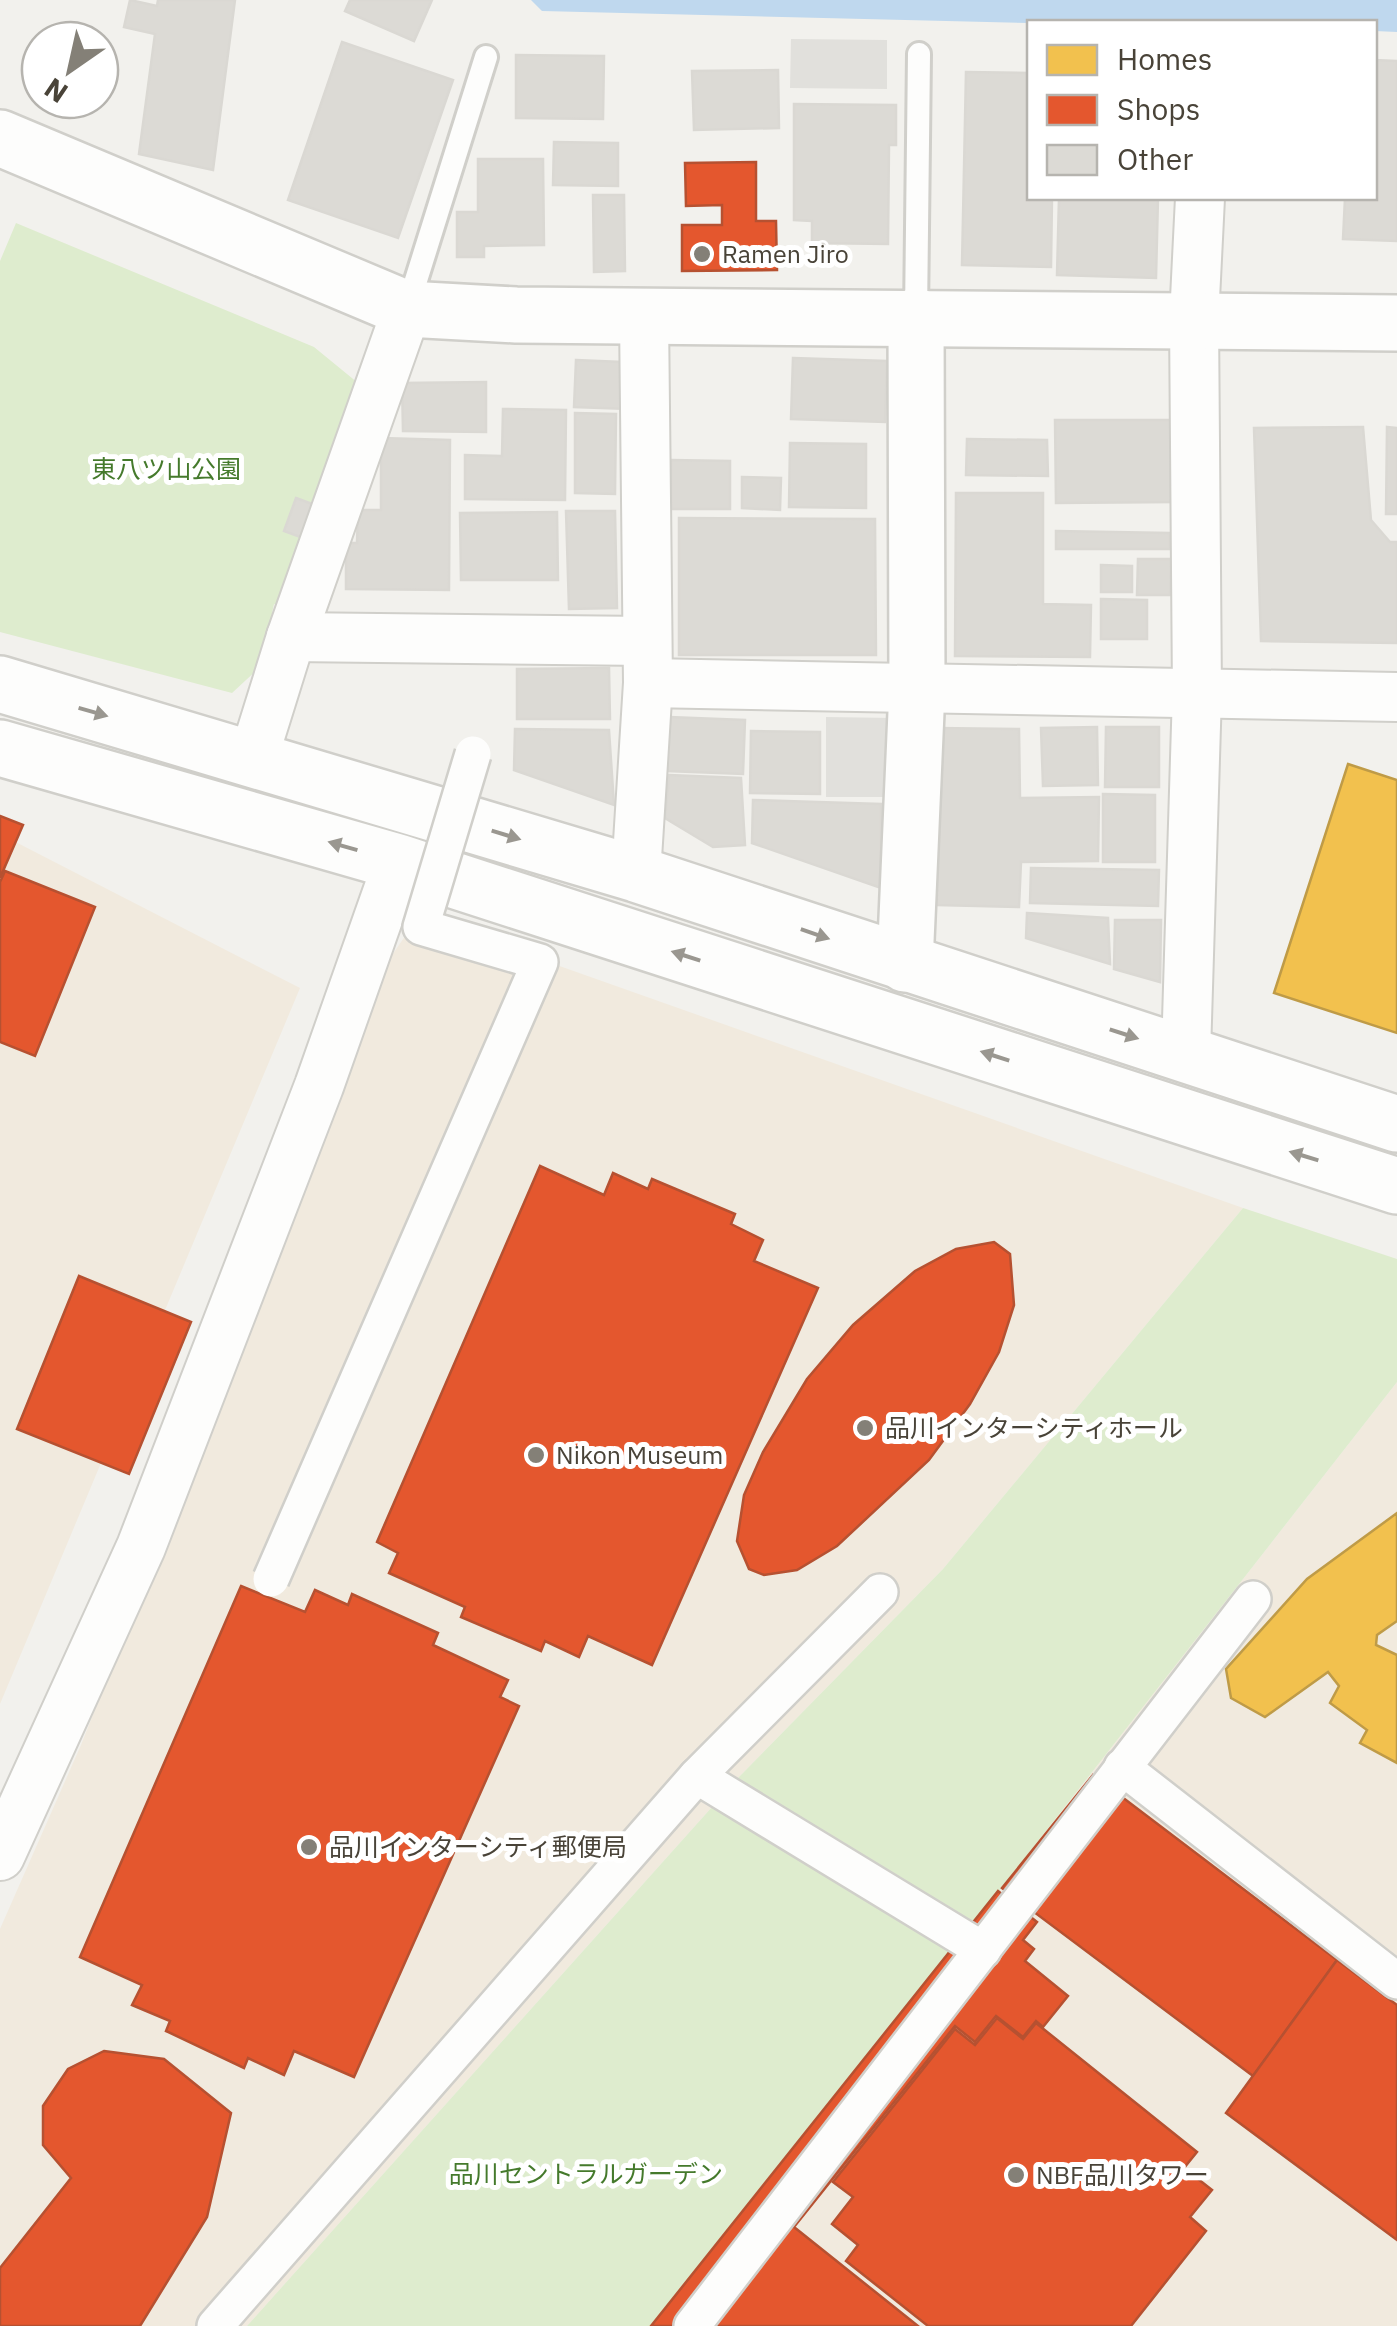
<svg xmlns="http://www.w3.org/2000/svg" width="1397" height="2326" font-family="'IBM Plex Sans','Noto Sans JP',sans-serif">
  <rect width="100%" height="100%" fill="#f2f1ed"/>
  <!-- commercial -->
  <g fill="#f1eade">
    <polygon points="0,834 300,988 0,1704"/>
    <polygon points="415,922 551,963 1243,1208 943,1569 738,1778 247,2326 0,2326 0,1929 81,1745 392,955"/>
    <polygon points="1397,1382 1397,2326 659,2326"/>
  </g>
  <!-- green -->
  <g fill="#deecce">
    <polygon points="16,223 314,347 369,392 293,610 274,604 261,666 232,693 0,632 0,261"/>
    <polygon points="1243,1208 1397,1259 1397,1382 659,2326 247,2326 738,1778 943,1569"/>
  </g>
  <!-- parking -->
  <g fill="#e1e0dc">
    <polygon points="791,39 887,40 887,89 790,88"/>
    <polygon points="826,717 895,718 894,797 826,797"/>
  </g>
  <!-- water -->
  <polygon fill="#bfd8ee" points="531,0 1397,0 1397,32 1375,31 1374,22 1029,23 542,11"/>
  <!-- homes -->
  <g fill="#f2c14e" stroke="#bf9b47" stroke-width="2.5">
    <polygon points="1348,764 1397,780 1397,1033 1274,993"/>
    <polygon points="1397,1513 1397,1621 1377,1635 1376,1645 1397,1655 1397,1763 1360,1743 1367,1730 1330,1703 1339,1686 1328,1672 1265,1717 1231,1698 1226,1669 1307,1579"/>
  </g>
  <!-- shops -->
  <g fill="#e4572e" stroke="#b65131" stroke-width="2.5">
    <polygon points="756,162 756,221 776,221 777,270 682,271 682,225 722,225 722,205 686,206 685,163"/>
    <polygon points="0,816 23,825 0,878"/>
    <polygon points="5,871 95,907 35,1056 0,1042 0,882"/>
    <polygon points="540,1166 604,1195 613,1173 648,1189 652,1179 735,1214 731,1224 763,1240 754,1261 818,1288 652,1665 588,1636 579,1657 545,1641 541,1651 461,1617 465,1607 389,1573 398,1553 377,1542"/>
    <polygon points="994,1242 1010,1254 1014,1305 999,1352 970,1404 929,1460 837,1546 797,1570 764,1575 749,1569 737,1541 744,1495 763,1452 807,1379 853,1325 915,1271 956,1249"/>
    <polygon points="79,1276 191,1322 129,1474 17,1429"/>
    <polygon points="241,1586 305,1612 315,1590 348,1605 352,1594 438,1633 433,1645 508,1680 500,1697 519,1706 354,2077 294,2051 284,2075 248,2058 244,2068 166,2031 170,2021 132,2005 142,1985 80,1957"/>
    <polygon points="1093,1775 1337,1960 1253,2076 1002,1888"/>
    <polygon points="998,1891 1037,1922 1023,1940 1034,1949 1025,1961 1068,1996 1043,2027 1036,2021 1023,2037 996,2016 975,2042 955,2026 794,2227 918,2326 651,2326"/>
    <polygon points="1337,1960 1397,2005 1397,2240 1226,2113"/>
    <polygon points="997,2018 1023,2039 1036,2023 1197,2152 1184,2168 1212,2190 1190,2217 1206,2231 1131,2326 928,2326 846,2261 858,2245 832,2224 853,2197 833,2182 955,2029 975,2045"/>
    <polygon points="104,2051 164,2059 231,2113 207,2217 140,2326 0,2326 0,2268 71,2178 43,2145 43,2106 68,2069"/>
  </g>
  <!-- building -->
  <g fill="#dcdad5" stroke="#dad8d3" stroke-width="2.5">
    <polygon points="130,0 157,6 158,0 235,0 213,170 139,154 155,34 124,27"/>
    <polygon points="350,0 432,0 414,41 345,11"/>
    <polygon points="342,42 453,80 398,238 288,200"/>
    <polygon points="516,55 604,56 603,119 516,118"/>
    <polygon points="1374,60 1397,61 1397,241 1343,239 1345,198 1374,198"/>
    <polygon points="778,70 779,128 694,130 692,71"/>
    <polygon points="966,72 1030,73 1030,198 1052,198 1051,267 962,265"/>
    <polygon points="794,104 896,105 896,145 889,145 888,244 812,243 812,221 794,220"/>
    <polygon points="554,142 618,143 618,186 553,185"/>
    <polygon points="478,159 543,159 544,245 484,246 484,257 457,257 457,212 478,212"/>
    <polygon points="593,195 624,195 625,271 594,272"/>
    <polygon points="1059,198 1158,198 1156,278 1057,275"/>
    <polygon points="793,358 887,361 885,422 791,419"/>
    <polygon points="576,360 622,362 628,409 574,407"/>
    <polygon points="486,382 486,432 403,431 402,383"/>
    <polygon points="503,409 566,410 565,500 465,499 465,455 502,456"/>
    <polygon points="575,413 616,414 615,494 575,493"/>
    <polygon points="1055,420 1176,420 1177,502 1056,503"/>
    <polygon points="1363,427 1371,520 1390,542 1397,542 1397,643 1261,641 1254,428"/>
    <polygon points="1387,427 1397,428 1397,514 1386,514"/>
    <polygon points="381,438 450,440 449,590 346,589 346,543 357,543 358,510 381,510"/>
    <polygon points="967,439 1047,440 1048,476 966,475"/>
    <polygon points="790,443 866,444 866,508 789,507"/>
    <polygon points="671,460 730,461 730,509 671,509"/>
    <polygon points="742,477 781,478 780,510 742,508"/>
    <polygon points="956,493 1043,493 1043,604 1091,605 1090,657 955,656"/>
    <polygon points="296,498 323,508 311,541 284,531"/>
    <polygon points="566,511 615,511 617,608 569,609"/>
    <polygon points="557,512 558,580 461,580 460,513"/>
    <polygon points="679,518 875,519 876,655 679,655"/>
    <polygon points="1056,531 1170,533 1170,549 1056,549"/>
    <polygon points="1138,559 1171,559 1170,595 1137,595"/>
    <polygon points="1101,565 1132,566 1132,592 1101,592"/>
    <polygon points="1101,599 1147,600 1147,639 1101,639"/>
    <polygon points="609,668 610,719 517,719 517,669"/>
    <polygon points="669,717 745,720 743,774 667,771"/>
    <polygon points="1097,727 1098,785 1043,786 1041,728"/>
    <polygon points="1106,727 1159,727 1159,787 1105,787"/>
    <polygon points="936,728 1019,729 1020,798 1099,797 1098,861 1021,862 1019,907 937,905"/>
    <polygon points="515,729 609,730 614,805 514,770"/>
    <polygon points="751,731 820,732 820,794 750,793"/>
    <polygon points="669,775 741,778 745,845 713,847 665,818"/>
    <polygon points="1103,794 1155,795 1155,862 1103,862"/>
    <polygon points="753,800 881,804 881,888 752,843"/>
    <polygon points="1031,868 1159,870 1158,906 1030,903"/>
    <polygon points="1027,913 1108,918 1110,964 1026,938"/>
    <polygon points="1115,920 1161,920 1160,982 1114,969"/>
  </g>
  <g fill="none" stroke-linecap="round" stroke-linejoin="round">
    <defs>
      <g id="service">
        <polyline points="407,309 486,57"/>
        <polyline points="916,316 919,54"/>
      </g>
      <g id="pedestrian">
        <polyline points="1122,1767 1397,1981"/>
        <polyline points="697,1776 983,1950"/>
        <polyline points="215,2326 697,1776 880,1592"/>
        <polyline points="692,2326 1253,1599"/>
      </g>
      <g id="minor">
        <polyline points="291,637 647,641"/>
        <polyline points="648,683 1397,697"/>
        <polyline points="253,759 291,637 407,309"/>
        <polyline points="636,874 648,683 644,316"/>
        <polyline points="1186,1053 1197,693 1194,319 1200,198"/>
        <polyline points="0,1856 141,1547 319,1086 398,862"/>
      </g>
      <g id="tertiary">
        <polyline points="0,138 407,309 516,315 1397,323"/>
        <polyline points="0,684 636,874 1397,1124"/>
        <polyline points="0,748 398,862 1397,1186"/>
        <polyline points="905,964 917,689 916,316"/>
      </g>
    </defs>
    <!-- service casing -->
    <use href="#service" stroke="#d0cfca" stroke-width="28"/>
    <!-- pedestrian casing -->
    <use href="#pedestrian" stroke="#d0cfca" stroke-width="40"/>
    <!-- minor casing -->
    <use href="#minor" stroke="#d0cfca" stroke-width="52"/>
    <!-- tertiary casing -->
    <use href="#tertiary" stroke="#d0cfca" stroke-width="60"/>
    <!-- service -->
    <use href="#service" stroke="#fdfdfc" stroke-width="22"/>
    <!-- pedestrian -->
    <use href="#pedestrian" stroke="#fdfdfc" stroke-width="35"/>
    <!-- minor -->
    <use href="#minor" stroke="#fdfdfc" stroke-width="48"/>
    <!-- tertiary -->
    <use href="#tertiary" stroke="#fdfdfc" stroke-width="55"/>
    <defs>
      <polyline id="pedestrian-bridge" points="271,1579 540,962 421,927 473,754"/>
    </defs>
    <!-- pedestrian-bridge casing -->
    <use href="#pedestrian-bridge" stroke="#d0cfca" stroke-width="40" stroke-linecap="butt"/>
    <!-- pedestrian-bridge -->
    <use href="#pedestrian-bridge" stroke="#fdfdfc" stroke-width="35"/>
  </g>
  <!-- one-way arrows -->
  <defs><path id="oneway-solid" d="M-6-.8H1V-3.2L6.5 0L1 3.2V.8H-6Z" transform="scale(2.5)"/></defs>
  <g fill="#9a9790">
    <use href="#oneway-solid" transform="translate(93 712) rotate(16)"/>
    <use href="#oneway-solid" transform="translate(506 835) rotate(17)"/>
    <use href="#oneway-solid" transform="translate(343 846) rotate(-164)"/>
    <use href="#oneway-solid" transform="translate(815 934) rotate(19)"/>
    <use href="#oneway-solid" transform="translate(686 956) rotate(-162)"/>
    <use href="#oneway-solid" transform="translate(1124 1034) rotate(18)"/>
    <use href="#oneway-solid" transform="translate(995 1056) rotate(-162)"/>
    <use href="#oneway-solid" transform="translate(1304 1156) rotate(-163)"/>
  </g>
  <!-- markers -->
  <g fill="#848077" stroke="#fff" stroke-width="4">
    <circle cx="702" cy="254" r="10"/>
    <circle cx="865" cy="1428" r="10"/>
    <circle cx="536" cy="1455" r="10"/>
    <circle cx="309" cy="1847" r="10"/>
    <circle cx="1016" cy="2175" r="10"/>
  </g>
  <g text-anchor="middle" stroke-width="10" stroke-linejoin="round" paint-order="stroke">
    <!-- poi labels -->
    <g font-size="25" fill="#494338" stroke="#fff" text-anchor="start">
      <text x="722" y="263">Ramen Jiro</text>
      <text x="885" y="1437">品川インターシティホール</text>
      <text x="556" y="1464">Nikon Museum</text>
      <text x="329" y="1856">品川インターシティ郵便局</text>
      <text x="1036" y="2184">NBF品川タワー</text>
    </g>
    <!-- park labels -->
    <g font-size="25" fill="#457a2c" stroke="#fff">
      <text x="166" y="478">東八ツ山公園</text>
      <text x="586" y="2183">品川セントラルガーデン</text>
    </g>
  </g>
  <!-- legend -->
  <rect x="1027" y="20" width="350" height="180" fill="#ffffff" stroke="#b6b4af" stroke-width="2.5"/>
  <rect x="1047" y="45" width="50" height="30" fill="#f2c14e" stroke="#b6b4af" stroke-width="2.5"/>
  <text x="1117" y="70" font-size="30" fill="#494338">Homes</text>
  <rect x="1047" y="95" width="50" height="30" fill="#e4572e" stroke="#b6b4af" stroke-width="2.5"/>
  <text x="1117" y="120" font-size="30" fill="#494338">Shops</text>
  <rect x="1047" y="145" width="50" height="30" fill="#dcdad5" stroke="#b6b4af" stroke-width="2.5"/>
  <text x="1117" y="170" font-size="30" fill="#494338">Other</text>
  <!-- north arrow -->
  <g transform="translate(70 70) rotate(214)"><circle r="48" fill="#ffffff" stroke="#b6b4af" stroke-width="2.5"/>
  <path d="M0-8L18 38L0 25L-18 38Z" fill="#848077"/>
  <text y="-15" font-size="28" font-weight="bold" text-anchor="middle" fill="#494338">N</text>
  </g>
</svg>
